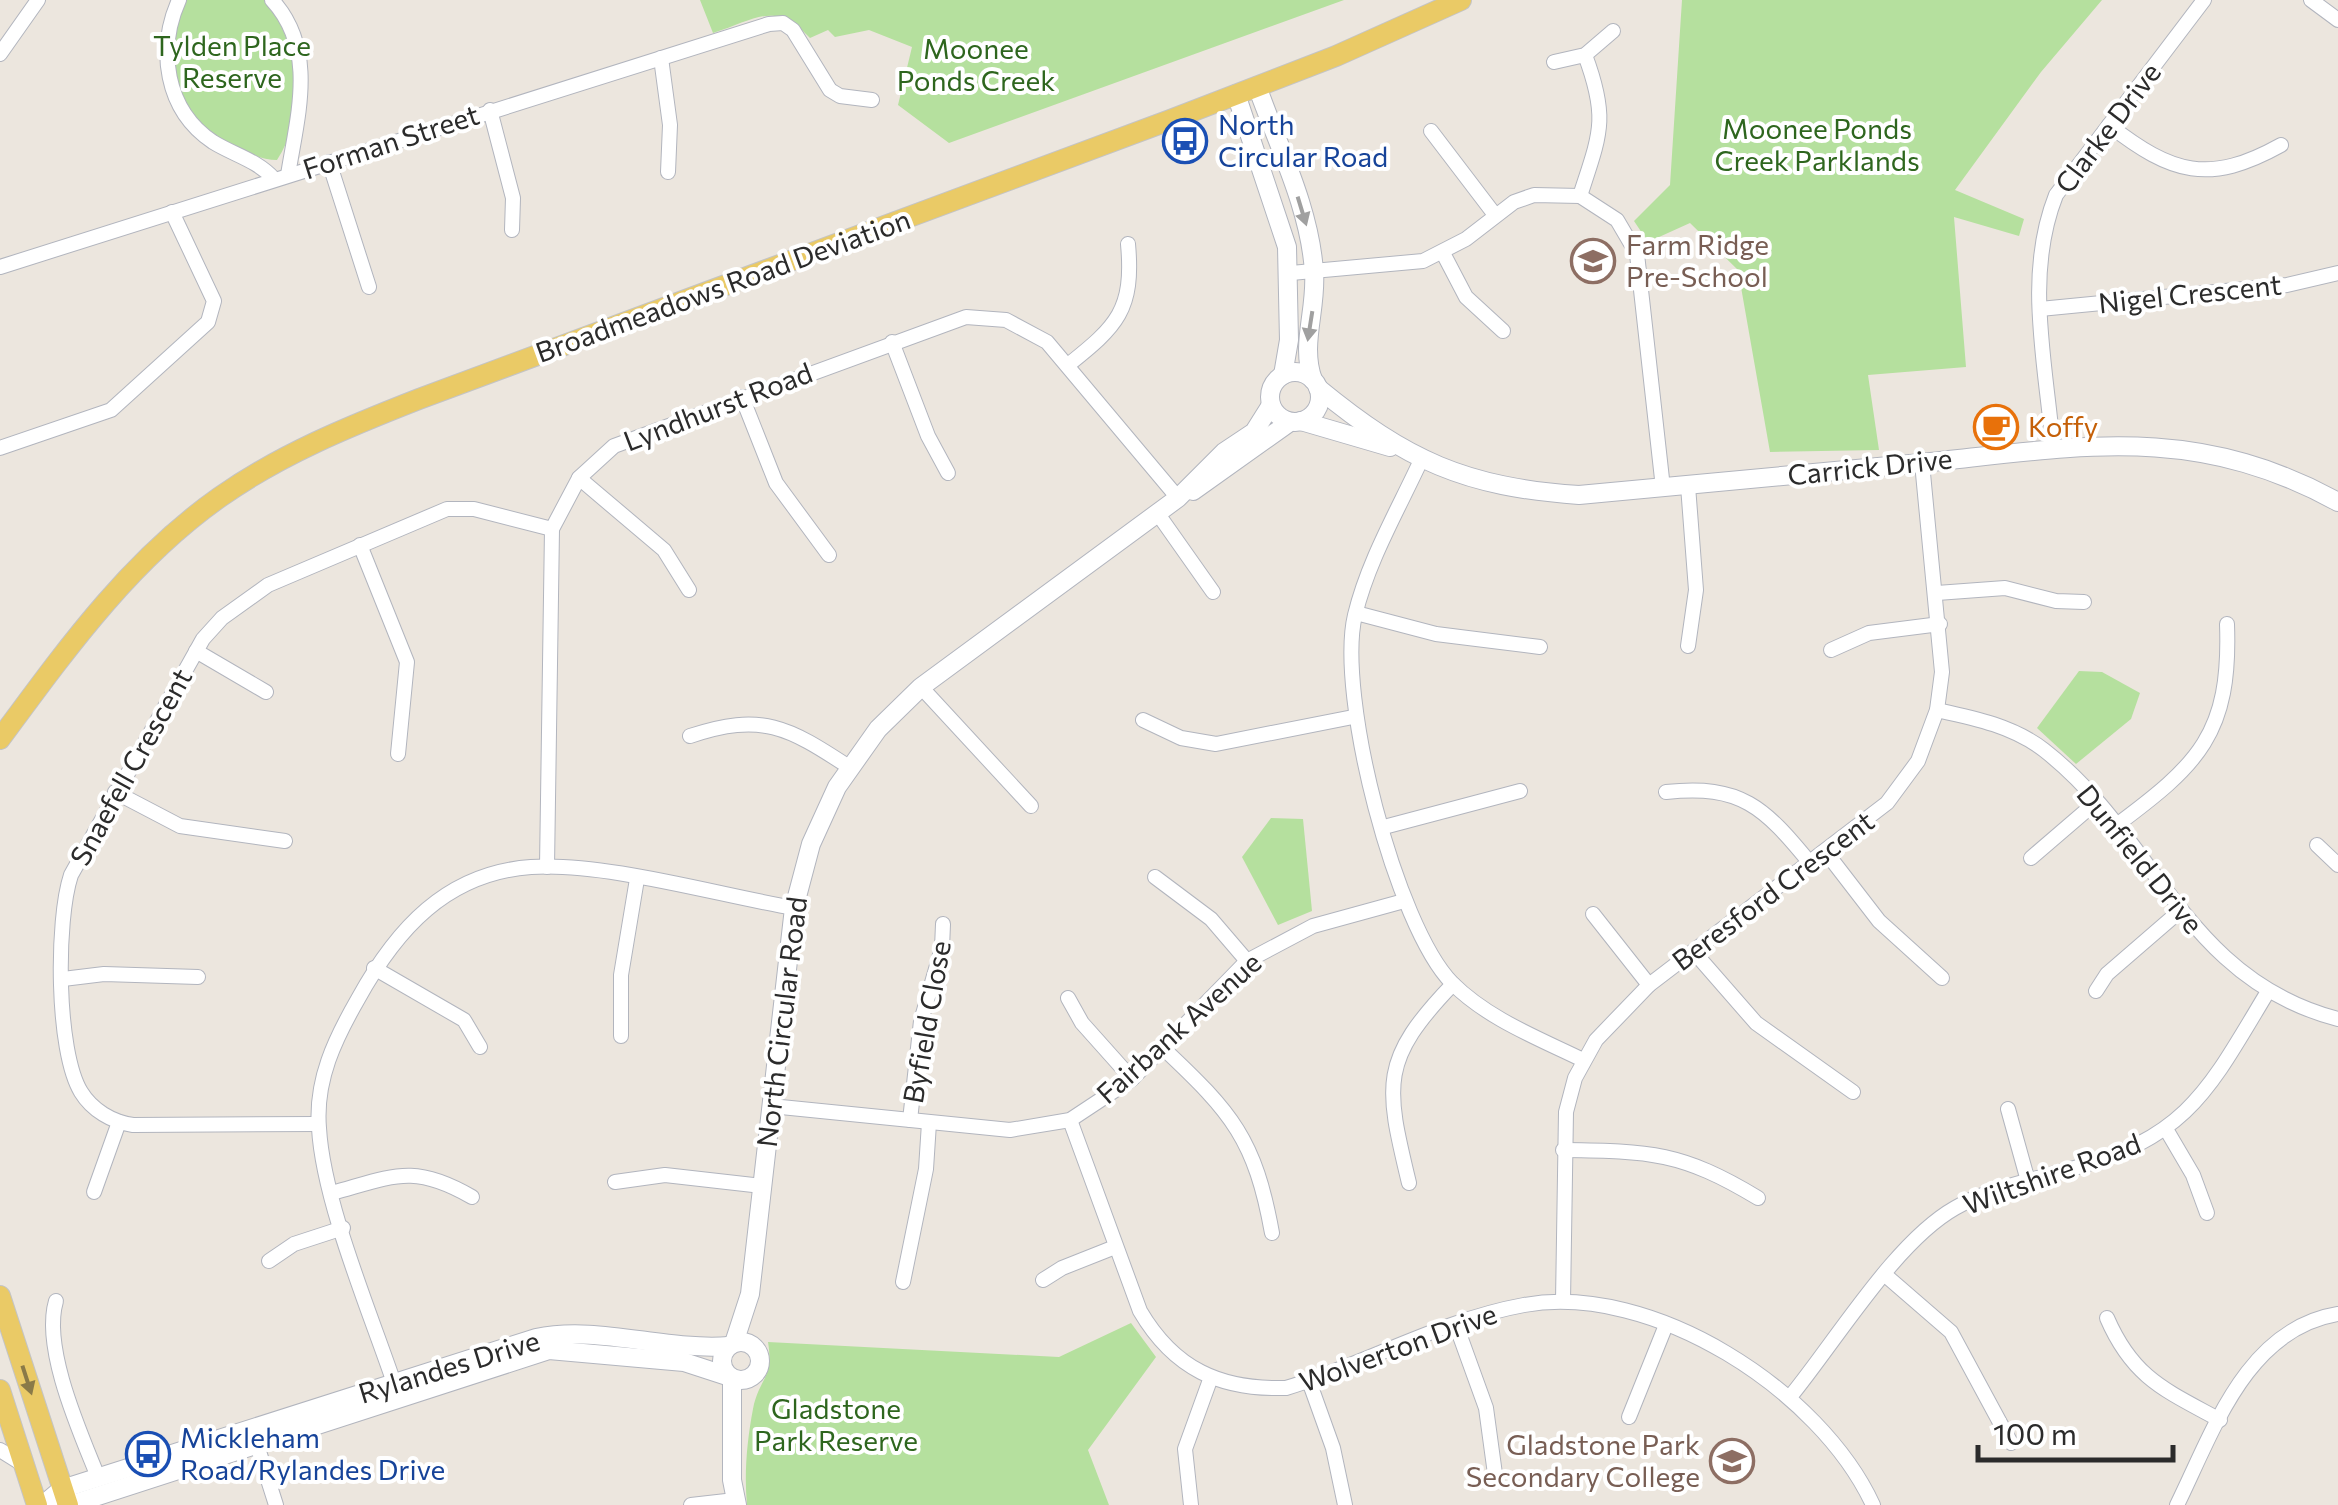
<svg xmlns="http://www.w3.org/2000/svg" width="2338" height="1505" font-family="Commissioner,sans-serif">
  <rect width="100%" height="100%" fill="#ece6de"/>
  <!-- green -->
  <g fill="#b5e09e">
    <path d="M183 0H266C299 46 309 111 277 160 262 160 246 153 233 146 175 119 161 55 183 0Z"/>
    <path d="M700 0H1344L949 143 898 105 912 47 869 30 835 37 828 30 810 38C774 0 758 19 713 33Z"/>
    <polygon points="1682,0 2102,0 2041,72 1955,190 2024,219 2019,236 1954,217 1966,367 1868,375 1879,450 1770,452 1738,270 1690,223 1648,242 1634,221 1670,185"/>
    <polygon points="2079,671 2102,672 2140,693 2131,719 2076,764 2037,728"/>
    <polygon points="1271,818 1303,819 1312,911 1278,925 1242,857"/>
    <path d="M1131 1323 1156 1357 1088 1450 1109 1505H747C744 1474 747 1440 753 1409 759 1378 774 1379 768 1342L1059 1357Z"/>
  </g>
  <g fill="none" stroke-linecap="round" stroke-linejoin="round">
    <defs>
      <g id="minor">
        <path d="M179 0C157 49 165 110 213 142 234 155 257 160 274 179"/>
        <path d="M272 0C318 50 297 117 288 175"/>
        <polyline points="2311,0 2338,20"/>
        <polyline points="0,54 38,0"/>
        <polyline points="661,58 670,125 668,172"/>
        <polyline points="1554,62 1585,55 1613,31"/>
        <polyline points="490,110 513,198 512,230"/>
        <path d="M2109 125C2172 174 2209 185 2281 145"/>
        <polyline points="1431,131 1495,215"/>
        <polyline points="329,162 369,287"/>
        <path d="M1580 196C1600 134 1609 119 1585 55"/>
        <polyline points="1443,253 1466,297 1503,331"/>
        <polyline points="0,267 769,24 783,23 793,30 830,90 840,96 872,100"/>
        <polyline points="1291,273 1423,261 1466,239 1514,202 1534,195 1580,196 1617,220 1637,254 1663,488"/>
        <polyline points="2040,309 2287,285 2338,273"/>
        <polyline points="892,342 928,436 948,473"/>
        <path d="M1068 365C1117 326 1134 310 1128 244"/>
        <polyline points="742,397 776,483 829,555"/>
        <polyline points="0,448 111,410 208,322 214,301 172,212"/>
        <path d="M2053 448C2046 363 2024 276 2056 195L2204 0"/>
        <path d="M1421 460C1398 510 1368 561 1355 615 1336 694 1396 926 1452 983 1488 1019 1538 1038 1583 1060"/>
        <polyline points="579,478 664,550 689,590"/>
        <polyline points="1158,514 1213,592"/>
        <polyline points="360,545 407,662 398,754"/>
        <polyline points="1937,593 2005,588 2056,601 2084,602"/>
        <polyline points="1356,613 1436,634 1540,647"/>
        <polyline points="1688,646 1696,590 1688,486"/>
        <polyline points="1831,650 1869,633 1940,624"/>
        <polyline points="196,651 266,692"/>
        <polyline points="921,687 1031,806"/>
        <path d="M1937 710C1974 718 2013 726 2044 750 2156 837 2184 979 2338 1019"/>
        <polyline points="1143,720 1181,738 1216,744 1353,717"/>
        <path d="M690 736C762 712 788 727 849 767"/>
        <polyline points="115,792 180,826 285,841"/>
        <path d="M1666 792C1741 784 1764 807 1810 863"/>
        <polyline points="1384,827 1520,791"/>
        <path d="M2114 827C2199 764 2231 734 2227 624"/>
        <polyline points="2317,845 2338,865"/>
        <polyline points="1825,851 1879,921 1942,978"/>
        <polyline points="2031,858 2095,803"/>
        <polyline points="547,867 552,529 579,478 614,446 966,317 1006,320 1047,342 1178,498"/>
        <polyline points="1155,877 1211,919 1247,961"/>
        <polyline points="1593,914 1649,985"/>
        <polyline points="1694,952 1756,1023 1853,1092"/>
        <polyline points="374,968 464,1020 480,1047"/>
        <polyline points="63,979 104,974 198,977"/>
        <polyline points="2096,991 2107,974 2181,910"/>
        <polyline points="1068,998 1082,1023 1132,1079"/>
        <polyline points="621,1036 621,975 637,879"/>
        <path d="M1164 1049C1232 1113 1255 1139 1272 1233"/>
        <polyline points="771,1106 1010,1130 1070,1120 1132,1079 1247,961 1313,926 1404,901"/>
        <polyline points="2008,1109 2028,1181"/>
        <polyline points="910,1120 921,1021 942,948 943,924"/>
        <path d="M1070 1120 1140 1311C1174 1369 1220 1390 1286 1388 1366 1364 1441 1320 1524 1305 1652 1282 1820 1390 1873 1505"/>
        <path d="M318 1124 133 1125C112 1122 92 1110 81 1092 56 1051 56 920 71 875L203 639 222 618 268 585 447 509H474L552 529"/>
        <polyline points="2166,1129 2193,1175 2207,1213"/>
        <path d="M1563 1150C1650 1151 1682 1152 1758 1198"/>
        <polyline points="615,1182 665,1175 762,1186"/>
        <path d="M1409 1183C1385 1084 1380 1060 1453 984"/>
        <polyline points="94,1192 119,1122"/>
        <path d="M332 1193C394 1176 413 1163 472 1197"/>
        <polyline points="269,1261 294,1244 343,1228"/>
        <polyline points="1884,1274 1951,1332 2011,1443"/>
        <polyline points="1043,1280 1062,1268 1115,1247"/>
        <polyline points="903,1282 926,1169 929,1123"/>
        <path d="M56 1301C42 1348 80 1432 98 1477"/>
        <polyline points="1563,1301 1566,1112 1575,1078 1596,1040 1649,985 1887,803 1918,761 1937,710 1942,672 1922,463"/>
        <path d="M2107 1318C2133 1378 2165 1390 2220 1420"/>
        <polyline points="1456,1325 1486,1408 1495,1474"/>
        <polyline points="1309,1381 1333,1448 1345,1505"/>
        <path d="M394 1383C370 1312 323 1201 319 1128 315 1080 335 1039 358 999 396 930 446 873 531 867 605 862 718 895 794 908"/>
        <path d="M1790 1397C1836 1341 1895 1242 1955 1208 1990 1188 2033 1180 2071 1169 2188 1137 2208 1091 2267 993"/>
        <polyline points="1629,1417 1666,1325"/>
        <polyline points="257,1445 276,1505"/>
        <polyline points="0,1450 24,1465"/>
        <polyline points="691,1505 735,1500"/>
        <polyline points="1191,1505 1185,1449 1210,1380"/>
        <path d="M2177 1505C2213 1432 2246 1329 2338 1314"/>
      </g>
      <g id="tertiary">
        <path d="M1257 86C1278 146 1310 208 1314 272 1317 309 1300 345 1313 380"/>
        <polyline points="1236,94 1287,247 1289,340 1283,375"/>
        <circle cx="1295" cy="397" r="25"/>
        <path d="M1318 388C1407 461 1465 487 1579 495 1693 485 1807 474 1921 463 2077 447 2192 422 2338 502"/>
        <polyline points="1301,421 1390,447"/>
        <polyline points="1193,491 1290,422"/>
        <circle cx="741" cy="1361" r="19"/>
        <polyline points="734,1343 750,1294 794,908 811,844 837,787 878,729 921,687 1178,498 1224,452 1254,432 1271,405"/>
        <polyline points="732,1378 732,1480 737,1505"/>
        <path d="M43 1505 62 1489 536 1338C598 1325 665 1351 729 1346"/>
        <polyline points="70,1505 549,1350 684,1362 730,1377"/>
      </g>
      <g id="primary">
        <path d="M0 739C65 651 129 561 220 497 281 454 350 426 419 399L1170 120 1336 56 1461 0"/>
        <polyline points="0,1296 68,1505"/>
        <polyline points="0,1390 37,1505"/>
      </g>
    </defs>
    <!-- minor casing -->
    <use href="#minor" stroke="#b2b5be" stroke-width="16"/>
    <!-- tertiary casing -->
    <use href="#tertiary" stroke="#b2b5be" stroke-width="20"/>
    <!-- primary casing -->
    <use href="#primary" stroke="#c4c4c4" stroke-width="22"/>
    <!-- minor -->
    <use href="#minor" stroke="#fff" stroke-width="14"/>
    <!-- tertiary -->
    <use href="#tertiary" stroke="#fff" stroke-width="18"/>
    <!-- primary -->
    <use href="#primary" stroke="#eaca66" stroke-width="20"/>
  </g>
  <!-- one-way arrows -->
  <defs><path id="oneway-solid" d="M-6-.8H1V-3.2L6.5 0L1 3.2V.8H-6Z" transform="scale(2.5)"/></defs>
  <g fill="#a0a0a0">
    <use href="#oneway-solid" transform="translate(1302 211) rotate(73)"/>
    <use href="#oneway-solid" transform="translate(1310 326) rotate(99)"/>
  </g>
  <use fill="#8a7a48" href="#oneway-solid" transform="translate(27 1380) rotate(72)"/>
  <!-- icons -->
  <defs>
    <symbol id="bus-ring" viewBox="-11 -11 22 22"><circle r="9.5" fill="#fff" stroke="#1a4fb4" stroke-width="1.5"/><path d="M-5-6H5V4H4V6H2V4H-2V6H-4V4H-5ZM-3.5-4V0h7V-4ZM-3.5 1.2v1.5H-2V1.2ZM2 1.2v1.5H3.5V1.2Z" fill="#1a4fb4"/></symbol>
    <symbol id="school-ring" viewBox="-11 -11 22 22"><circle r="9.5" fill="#fff" stroke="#8d6e63" stroke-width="1.5"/><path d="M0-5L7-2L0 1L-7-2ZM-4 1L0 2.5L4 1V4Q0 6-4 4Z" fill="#8d6e63"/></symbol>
    <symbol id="cafe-ring" viewBox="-11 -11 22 22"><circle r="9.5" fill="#fff" stroke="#e8710a" stroke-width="1.5"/><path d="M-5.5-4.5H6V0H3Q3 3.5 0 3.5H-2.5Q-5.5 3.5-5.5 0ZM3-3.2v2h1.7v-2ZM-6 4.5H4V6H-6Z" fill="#e8710a"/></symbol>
  </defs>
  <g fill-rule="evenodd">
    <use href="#bus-ring" x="1160" y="116" width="50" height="50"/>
    <use href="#school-ring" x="1568" y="236" width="50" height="50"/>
    <use href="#cafe-ring" x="1971" y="402" width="50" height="50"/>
    <use href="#bus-ring" x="123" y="1429" width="50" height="50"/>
    <use href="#school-ring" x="1707" y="1436" width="50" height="50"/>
  </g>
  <g text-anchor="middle" stroke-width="8" stroke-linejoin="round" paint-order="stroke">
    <!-- park labels -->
    <g font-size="28" fill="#2e661e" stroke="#fff">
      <text x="232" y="56">Tylden Place<tspan x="232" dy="32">Reserve</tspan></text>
      <text x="976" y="59">Moonee<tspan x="976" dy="32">Ponds Creek</tspan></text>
      <text x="1817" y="139">Moonee Ponds<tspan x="1817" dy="32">Creek Parklands</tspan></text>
      <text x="836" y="1419">Gladstone<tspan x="836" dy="32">Park Reserve</tspan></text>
    </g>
    <!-- transit labels -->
    <g font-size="28" fill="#164399" stroke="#fff" text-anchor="start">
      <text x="1218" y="135">North<tspan x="1218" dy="32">Circular Road</tspan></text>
      <text x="180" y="1448">Mickleham<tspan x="180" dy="32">Road/Rylandes Drive</tspan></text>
    </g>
    <!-- street labels -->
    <g font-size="28" fill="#2b2b2b" stroke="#fff">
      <text transform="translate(2108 128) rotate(-53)" y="10">Clarke Drive</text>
      <text transform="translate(391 142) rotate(-18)" y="10">Forman Street</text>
      <text transform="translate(723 286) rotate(-20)" y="10">Broadmeadows Road Deviation</text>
      <text transform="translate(2190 294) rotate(-6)" y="10">Nigel Crescent</text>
      <text transform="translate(718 407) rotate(-21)" y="10">Lyndhurst Road</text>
      <text transform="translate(1870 467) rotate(-6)" y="10">Carrick Drive</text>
      <text transform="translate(131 767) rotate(-61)" y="10">Snaefell Crescent</text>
      <text transform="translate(2140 859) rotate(51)" y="10">Dunfield Drive</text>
      <text transform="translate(1773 891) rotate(-37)" y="10">Beresford Crescent</text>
      <text transform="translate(782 1022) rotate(-83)" y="10">North Circular Road</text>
      <text transform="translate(927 1022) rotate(-80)" y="10">Byfield Close</text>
      <text transform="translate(1179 1028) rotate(-42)" y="10">Fairbank Avenue</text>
      <text transform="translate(2052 1174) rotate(-20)" y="10">Wiltshire Road</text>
      <text transform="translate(1398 1348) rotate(-20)" y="10">Wolverton Drive</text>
      <text transform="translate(449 1367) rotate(-17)" y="10">Rylandes Drive</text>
    </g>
    <!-- education labels -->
    <g font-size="28" fill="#785e54" stroke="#fff" text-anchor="start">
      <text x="1626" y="255">Farm Ridge<tspan x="1626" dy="32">Pre-School</tspan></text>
      <text x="1700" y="1455" text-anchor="end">Gladstone Park<tspan x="1700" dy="32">Secondary College</tspan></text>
    </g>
    <!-- food labels -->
    <g font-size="28" fill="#c56008" stroke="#fff" text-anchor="start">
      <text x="2028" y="437">Koffy</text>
    </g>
  </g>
  <!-- scale -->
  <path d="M1978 1445v15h195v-15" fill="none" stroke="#2b2b2b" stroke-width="5"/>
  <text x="1993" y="1445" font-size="30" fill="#2b2b2b" stroke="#ffffff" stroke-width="8" paint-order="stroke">100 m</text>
</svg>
